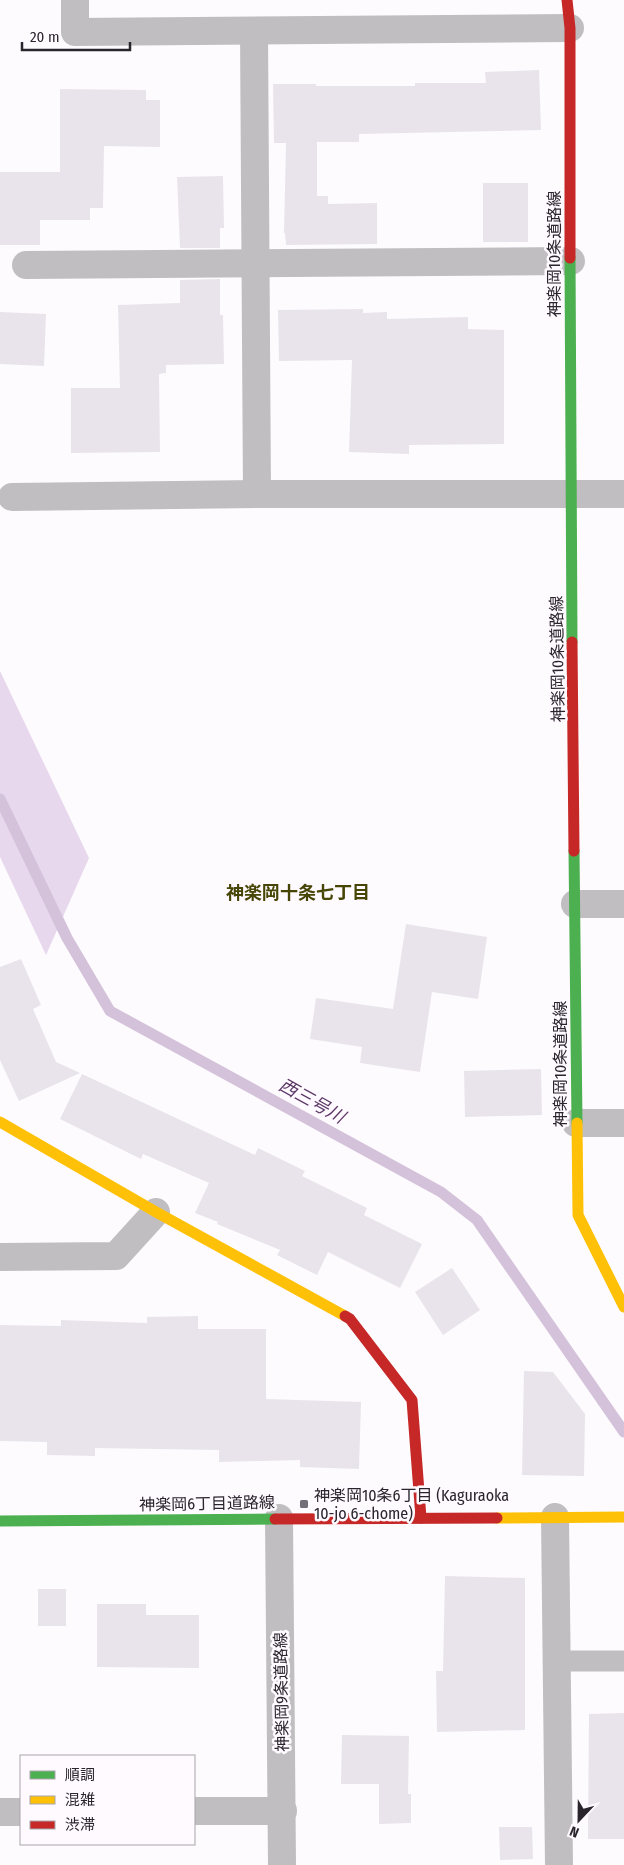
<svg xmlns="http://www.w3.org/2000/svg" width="624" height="1865" font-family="'Fira Sans Condensed','Noto Sans JP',sans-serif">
  <rect width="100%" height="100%" fill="#fdfbfe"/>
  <!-- forest -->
  <polygon fill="#e8d8ed" points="0,671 89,858 46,955 0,857"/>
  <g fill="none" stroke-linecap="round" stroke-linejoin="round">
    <!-- stream -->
    <polyline stroke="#d4c1da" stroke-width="11" points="0,799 67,938 110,1011 441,1192 477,1220 624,1432"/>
  </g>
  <!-- building -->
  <g fill="#e9e4eb">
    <polygon points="539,70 541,130 359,134 359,142 317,142 317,196 328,196 328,204 377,203 377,244 286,245 285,233 284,233 286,143 274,143 273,84 316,84 316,86 415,86 415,83 486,83 485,72"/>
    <polygon points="60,89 146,90 146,100 160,100 160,147 104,146 103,208 90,208 90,220 40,220 40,245 0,245 0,172 60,172"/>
    <polygon points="223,176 224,228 220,228 220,248 180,248 177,177"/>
    <rect x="483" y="183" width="45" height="59"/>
    <polygon points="220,279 220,315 223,315 224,364 166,365 166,373 159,374 160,452 71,453 71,388 120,388 118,305 180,303 180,280"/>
    <polygon points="363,309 363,313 387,312 387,319 468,317 468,329 504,330 504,444 409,445 409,454 349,452 352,360 279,361 278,310"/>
    <polygon points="0,312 46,314 44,366 0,364"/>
    <polygon points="406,924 487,937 478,999 432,992 420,1072 360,1063 362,1047 310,1039 316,998 393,1009"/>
    <polygon points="21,959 41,1005 33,1009 56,1062 80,1073 19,1101 0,1060 0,967"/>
    <polygon points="541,1069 542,1115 465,1117 464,1071"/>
    <polygon points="82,1074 255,1155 258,1148 305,1171 302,1176 367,1208 364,1215 422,1244 400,1288 328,1252 317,1275 277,1255 280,1250 217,1224 218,1222 195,1213 209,1183 143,1154 141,1159 60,1119"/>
    <polygon points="452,1268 480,1310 443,1335 415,1292"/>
    <polygon points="198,1316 198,1329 266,1329 266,1399 361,1402 359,1469 300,1467 300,1460 219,1462 219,1450 95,1448 95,1456 47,1455 47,1442 0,1441 0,1325 61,1326 61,1320 147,1323 147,1317"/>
    <polygon points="524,1371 553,1372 585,1414 584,1476 522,1475"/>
    <polygon points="445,1576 525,1578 525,1730 437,1732 436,1671 443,1671"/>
    <rect x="38" y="1589" width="28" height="37"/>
    <polygon points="97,1604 146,1604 146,1615 199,1615 199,1668 97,1667"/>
    <polygon points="624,1713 624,1839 588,1839 589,1714"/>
    <polygon points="342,1735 409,1736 408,1794 411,1794 411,1823 379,1824 379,1784 341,1784"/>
    <polygon points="499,1827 532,1827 533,1859 500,1860"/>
  </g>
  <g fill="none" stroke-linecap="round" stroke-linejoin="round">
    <!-- lane -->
    <polyline stroke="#c0bec1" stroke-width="21" points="556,1661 624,1661"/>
    <!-- street -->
    <g stroke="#c0bec1" stroke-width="28">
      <polyline points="75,0 75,32 570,28"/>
      <polyline points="254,31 257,494"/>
      <polyline points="26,265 571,261"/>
      <polyline points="12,497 257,494 624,494"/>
      <polyline points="575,904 624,904"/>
      <polyline points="576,1123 624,1123"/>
      <polyline points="0,1257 116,1256 156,1212"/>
      <polyline points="555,1517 559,1865"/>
      <polyline points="279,1518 282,1865"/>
      <polyline points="194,1811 283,1811"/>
      <polyline points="0,1812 21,1812"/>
    </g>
    <!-- fast -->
    <g stroke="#4caf50" stroke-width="11">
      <polyline points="570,258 572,642"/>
      <polyline points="574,851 577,1123"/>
      <polyline points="0,1521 275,1519"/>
    </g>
    <!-- slow -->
    <g stroke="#ffc107" stroke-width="11">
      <polyline points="0,1122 156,1212 345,1316"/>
      <polyline points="577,1123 578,1215 624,1307"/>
      <polyline points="497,1518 624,1517"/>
    </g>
    <!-- jam -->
    <g stroke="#c62828" stroke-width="11">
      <polyline points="567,0 570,28 570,258"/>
      <polyline points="572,642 574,851"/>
      <polyline points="345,1316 350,1319 412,1400 421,1518"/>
      <polyline points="275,1519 497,1518"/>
    </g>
  </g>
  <!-- markers -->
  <rect fill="#746f76" stroke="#fefaff" stroke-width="2" x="299" y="1499" width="10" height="10" rx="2.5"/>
  <g text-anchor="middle" stroke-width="5" stroke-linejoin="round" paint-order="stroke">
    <!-- street labels -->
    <g font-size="16" fill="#2a242c" stroke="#fefaff">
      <text transform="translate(554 254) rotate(-90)" y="6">神楽岡10条道路線</text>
      <text transform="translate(557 659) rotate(-91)" y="6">神楽岡10条道路線</text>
      <text transform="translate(560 1064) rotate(-90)" y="6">神楽岡10条道路線</text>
      <text transform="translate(207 1503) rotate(-1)" y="6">神楽岡6丁目道路線</text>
      <text transform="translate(281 1692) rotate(-91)" y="6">神楽岡9条道路線</text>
    </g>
    <!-- poi labels -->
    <g font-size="16" fill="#2a242c" stroke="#fefaff" text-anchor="start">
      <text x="314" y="1501">神楽岡10条6丁目 (Kaguraoka<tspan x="314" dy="18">10-jo 6-chome)</tspan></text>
    </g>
    <!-- neighbourhood labels -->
    <g font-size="18" font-weight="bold" fill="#464503" stroke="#fefaff">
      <text x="298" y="899">神楽岡十条七丁目</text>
    </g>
    <!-- water labels -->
    <g font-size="18" font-style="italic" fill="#5b3765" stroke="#fefaff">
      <text transform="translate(312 1101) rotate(29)" y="6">西三号川</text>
    </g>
  </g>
  <!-- legend -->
  <rect x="20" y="1755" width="175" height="90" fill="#fefaff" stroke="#a9a4ab"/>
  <rect x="30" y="1771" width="25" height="8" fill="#4caf50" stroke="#a9a4ab"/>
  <text x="65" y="1780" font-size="15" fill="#2a242c">順調</text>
  <rect x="30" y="1796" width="25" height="8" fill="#ffc107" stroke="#a9a4ab"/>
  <text x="65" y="1805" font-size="15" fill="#2a242c">混雑</text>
  <rect x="30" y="1821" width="25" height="8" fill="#c62828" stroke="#a9a4ab"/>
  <text x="65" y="1830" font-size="15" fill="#2a242c">渋滞</text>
  <!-- north arrow -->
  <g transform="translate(579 1820) rotate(202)" stroke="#fefaff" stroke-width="4" paint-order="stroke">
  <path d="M0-4L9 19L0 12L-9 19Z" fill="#2a242c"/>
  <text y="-8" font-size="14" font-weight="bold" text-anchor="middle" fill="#2a242c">N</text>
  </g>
  <!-- scale -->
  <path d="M22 42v8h108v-8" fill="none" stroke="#2a242c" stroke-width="2.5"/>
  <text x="30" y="42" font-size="15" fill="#2a242c" stroke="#fefaff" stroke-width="4" paint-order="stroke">20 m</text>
</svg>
